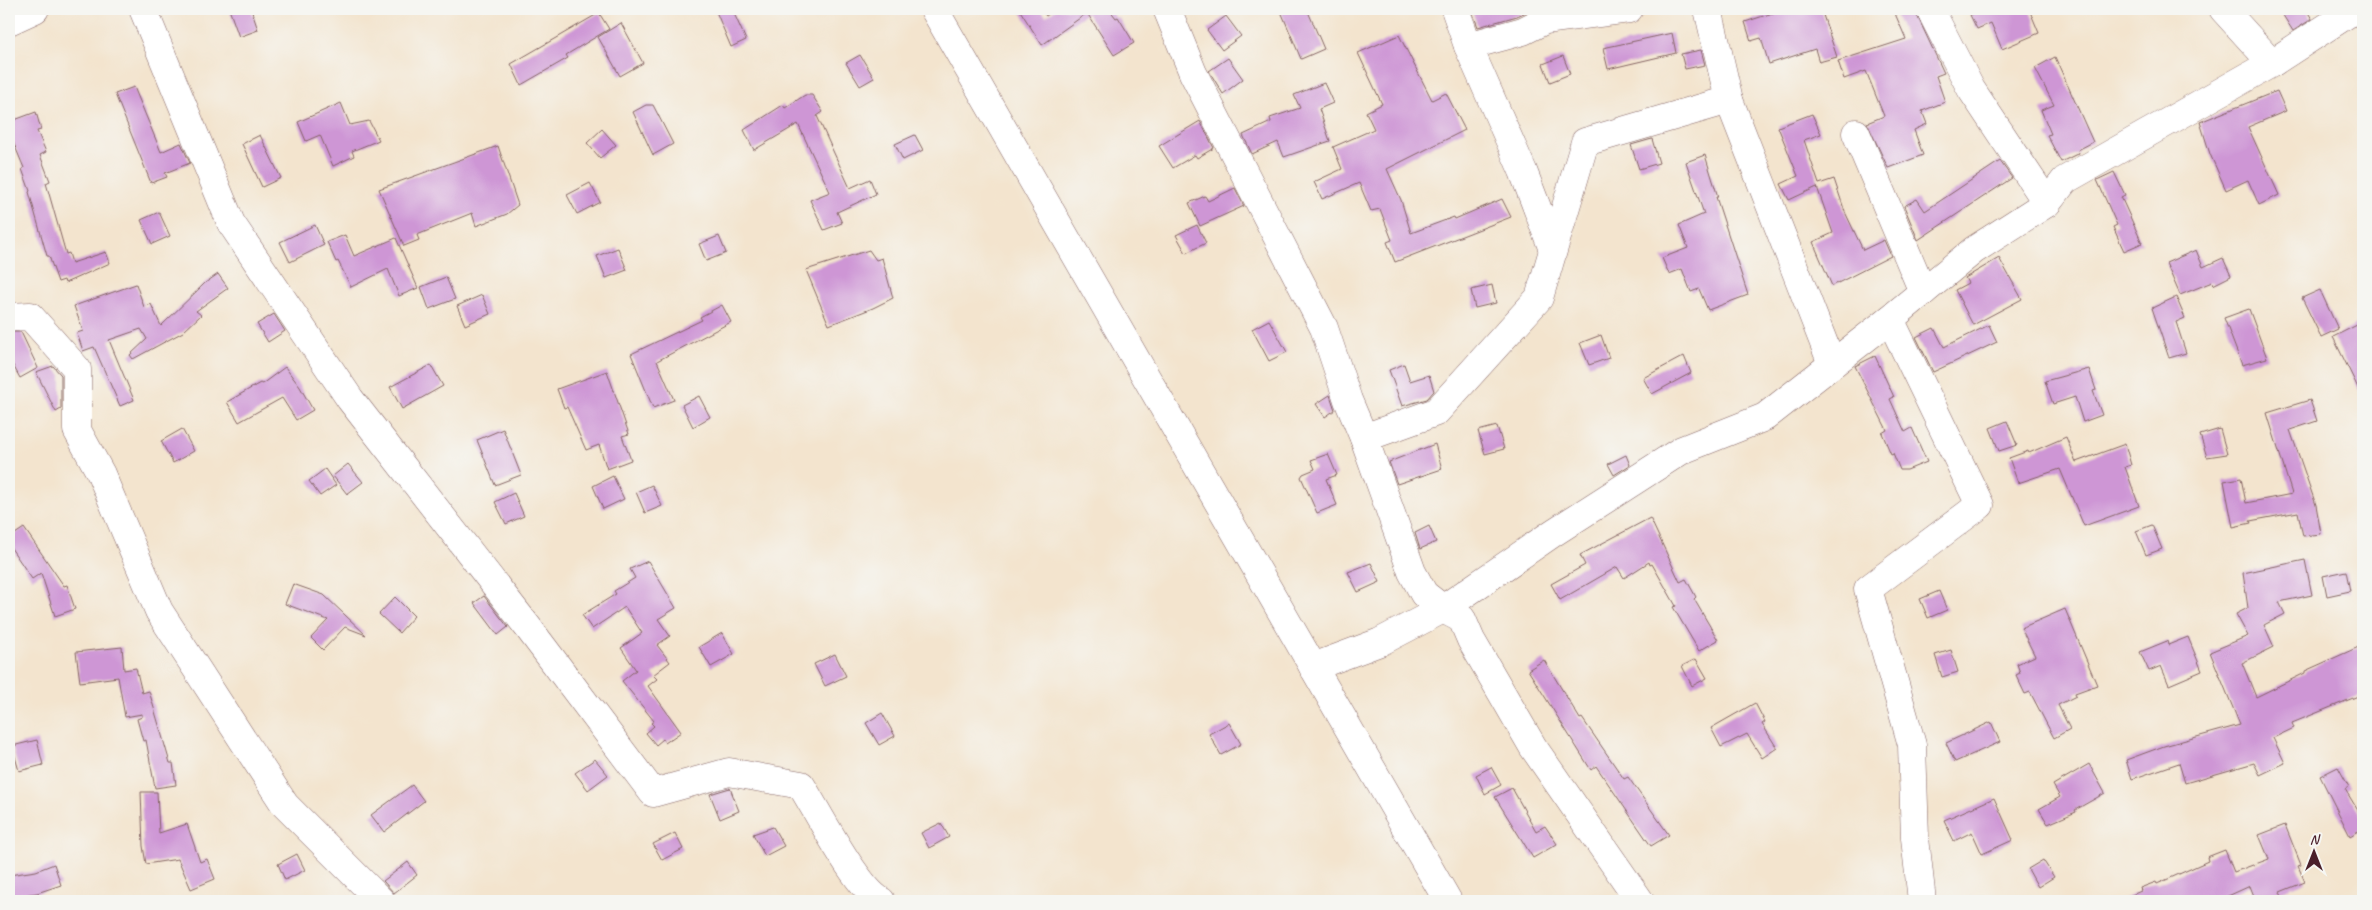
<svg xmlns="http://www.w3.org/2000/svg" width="2372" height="910" font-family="Caveat,sans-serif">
  <rect width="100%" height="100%" fill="#f6f6f2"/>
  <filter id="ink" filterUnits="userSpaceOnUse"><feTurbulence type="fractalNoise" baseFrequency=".02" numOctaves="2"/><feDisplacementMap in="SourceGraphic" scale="10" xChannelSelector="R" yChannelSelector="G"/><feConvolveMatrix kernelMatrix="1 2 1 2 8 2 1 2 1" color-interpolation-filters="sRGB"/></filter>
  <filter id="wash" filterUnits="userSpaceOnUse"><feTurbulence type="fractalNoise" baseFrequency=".0096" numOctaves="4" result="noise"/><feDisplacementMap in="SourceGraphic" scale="20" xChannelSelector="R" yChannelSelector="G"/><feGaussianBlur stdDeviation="1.12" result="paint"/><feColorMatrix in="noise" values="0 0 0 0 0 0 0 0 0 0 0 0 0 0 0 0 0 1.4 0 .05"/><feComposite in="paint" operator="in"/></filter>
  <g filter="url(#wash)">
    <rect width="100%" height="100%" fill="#f3e4ce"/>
    <g id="blocks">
      <!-- building -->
      <g fill="#ce96d5">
        <polygon points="229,9 251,9 258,30 239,37"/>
        <polygon points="715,9 732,9 746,40 731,47"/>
        <polygon points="1019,9 1040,9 1046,16 1056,9 1109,9 1116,18 1118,17 1134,43 1114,55 1087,13 1042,45"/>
        <polygon points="1280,9 1307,9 1324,49 1301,59"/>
        <polygon points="1479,9 1533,9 1517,16 1478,27 1472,11"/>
        <polygon points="1785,9 1821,9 1837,57 1819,62 1815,49 1769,64 1761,38 1751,41 1745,22"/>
        <polygon points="1893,9 1914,9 1944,73 1936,76 1945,102 1922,111 1927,124 1914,130 1923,155 1888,168 1867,123 1884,116 1866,71 1844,79 1838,61 1906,39"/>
        <polygon points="1984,9 2029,9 2039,33 2002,49 1991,23 1977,29 1970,15"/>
        <polygon points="2279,9 2306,9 2312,19 2293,31"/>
        <polygon points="599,13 609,29 566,55 568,58 521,85 511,64"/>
        <polygon points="1226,16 1241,36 1222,50 1207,30"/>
        <polygon points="621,23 643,63 620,76 598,37"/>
        <polygon points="1672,33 1676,53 1608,69 1603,48"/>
        <polygon points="1399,35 1432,100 1446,93 1465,130 1387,169 1401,200 1411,233 1454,217 1455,219 1502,199 1511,217 1395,262 1387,242 1392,240 1380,209 1371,211 1359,183 1322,199 1314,182 1342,169 1333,147 1374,129 1366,112 1382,104 1358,53"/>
        <polygon points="1701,50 1705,65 1685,69 1681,54"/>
        <polygon points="860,55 874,78 860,86 846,63"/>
        <polygon points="1563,56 1570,74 1550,82 1543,64"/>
        <polygon points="2055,57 2093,142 2078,150 2079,153 2061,162 2047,135 2051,134 2041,110 2054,105 2035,68"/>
        <polygon points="1228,58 1243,79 1223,94 1209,71"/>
        <polygon points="1324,83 1333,103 1319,109 1330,141 1284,157 1278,142 1252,154 1243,135 1271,122 1270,118 1300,108 1294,95"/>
        <polygon points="134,87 161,152 181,143 190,163 165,173 167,177 151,183 115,94"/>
        <polygon points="2277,91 2286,111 2248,127 2279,195 2259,205 2248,180 2226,190 2210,154 2200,122"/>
        <polygon points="805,95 812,95 823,112 817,116 850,188 870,179 876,194 837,212 842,223 824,230 810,200 830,192 798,124 754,150 744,130 783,105 785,108"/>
        <polygon points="341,103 350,125 369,121 379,140 352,151 354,156 333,166 320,135 306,141 298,122"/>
        <polygon points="646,105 653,105 673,144 653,155 633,112"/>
        <polygon points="36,112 41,130 37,131 46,152 40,155 50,181 46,183 66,254 69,253 72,263 106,252 110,263 65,283 64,280 58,282 49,256 47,256 29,192 30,191 22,169 24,168 9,132 9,122"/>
        <polygon points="1812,114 1821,134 1804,140 1819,184 1834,179 1845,212 1863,250 1884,240 1891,256 1832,286 1813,242 1833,233 1817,187 1789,200 1781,184 1798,176 1778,127"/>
        <polygon points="1200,121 1214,148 1197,158 1195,155 1173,168 1159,146"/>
        <polygon points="602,129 616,145 600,158 587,143"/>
        <polygon points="260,135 281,178 262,187 242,144"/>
        <polygon points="915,135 923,150 903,160 895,144"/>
        <polygon points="1652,139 1659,163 1639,169 1631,145"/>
        <polygon points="498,146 518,205 507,214 476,226 472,213 417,235 419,240 404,246 379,189"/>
        <polygon points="1705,155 1718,197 1716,197 1748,295 1708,310 1699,289 1691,292 1682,269 1669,274 1662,258 1688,248 1679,225 1704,214 1686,162"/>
        <polygon points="2000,161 2012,178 1918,240 1904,206 1917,199 1925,211"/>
        <polygon points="2114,172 2125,195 2121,197 2142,243 2124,251 2113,227 2117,225 2097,180"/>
        <polygon points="590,183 600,202 577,214 567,195"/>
        <polygon points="1235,188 1244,206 1200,226 1189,203 1205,196 1208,201"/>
        <polygon points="159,212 170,236 152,244 141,220"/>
        <polygon points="315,225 324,245 290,262 280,242"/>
        <polygon points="1197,225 1206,243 1186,253 1176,235"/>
        <polygon points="345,235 354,256 396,238 418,288 399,296 388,269 351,287 338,261 336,262 327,242"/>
        <polygon points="719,236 726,253 706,261 699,244"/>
        <polygon points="618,248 627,270 606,278 597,256"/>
        <polygon points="869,250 876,260 882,258 893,298 873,308 829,325 806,270"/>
        <polygon points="2196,250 2203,267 2223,258 2231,276 2213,285 2212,282 2180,295 2166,263"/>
        <polygon points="1999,258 2022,299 1973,325 1955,290 1968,283 1965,278"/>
        <polygon points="218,274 228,288 196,311 201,315 183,332 133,359 130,355 147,339 141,329 109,340 134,400 120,406 94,347 83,351 77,333 83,331 74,306 136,284 144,307 151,304 161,326 205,283"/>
        <polygon points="446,277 455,299 429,309 421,287"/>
        <polygon points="1492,285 1496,303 1475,308 1471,290"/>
        <polygon points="2320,290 2338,329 2321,337 2302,298"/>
        <polygon points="482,295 490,314 465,325 457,306"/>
        <polygon points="2176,297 2185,318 2176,322 2186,353 2169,358 2152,308"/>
        <polygon points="722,305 731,322 657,361 674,400 653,408 631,354 702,320 700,317"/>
        <polygon points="2249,309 2267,358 2242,365 2224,318"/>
        <polygon points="274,314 285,331 268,342 257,324"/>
        <polygon points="1269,320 1287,352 1269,361 1252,329"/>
        <polygon points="2363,322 2363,398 2333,337"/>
        <polygon points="1989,325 1997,342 1933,372 1916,337 1934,328 1944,347"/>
        <polygon points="9,332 21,332 38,368 20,378 9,358"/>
        <polygon points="1601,335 1609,358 1589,365 1580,343"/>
        <polygon points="1684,356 1691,373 1652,394 1643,378"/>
        <polygon points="1875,356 1894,397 1890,399 1905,432 1912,428 1927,462 1907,470 1900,470 1893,453 1891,454 1882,433 1887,430 1855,366"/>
        <polygon points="1404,364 1410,381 1429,375 1434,391 1427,399 1402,406 1389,370"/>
        <polygon points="431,365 443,386 402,409 390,387"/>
        <polygon points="53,366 61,375 61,409 56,412 36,372"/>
        <polygon points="285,367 300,387 313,410 296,420 282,398 239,422 227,402 260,383 262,384"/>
        <polygon points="2089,369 2096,390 2093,391 2102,415 2083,422 2075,397 2053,404 2045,381"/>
        <polygon points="607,371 629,434 622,436 631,460 607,469 599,445 586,450 567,407 564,408 557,389"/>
        <polygon points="1330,395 1335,410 1325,417 1316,404"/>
        <polygon points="699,396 710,417 693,427 682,405"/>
        <polygon points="2310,400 2317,421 2290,430 2316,505 2321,534 2303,536 2298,512 2250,521 2251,523 2233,527 2224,481 2241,478 2246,503 2292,494 2267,413"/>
        <polygon points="2007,421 2017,445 1999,451 1990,428"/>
        <polygon points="1497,426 1504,449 1485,454 1478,431"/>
        <polygon points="182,429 194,451 173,463 161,441"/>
        <polygon points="503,429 521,475 495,485 477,440"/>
        <polygon points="2220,429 2227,454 2207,457 2200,435"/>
        <polygon points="2066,437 2076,462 2125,444 2131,465 2125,467 2139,506 2084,526 2060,469 2018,483 2009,458 2028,451 2029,453"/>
        <polygon points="1435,444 1442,469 1397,484 1389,462"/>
        <polygon points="1328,454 1337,475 1326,479 1337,505 1317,513 1301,477 1303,474 1315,469 1311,460"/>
        <polygon points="1626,455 1630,465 1614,475 1608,464"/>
        <polygon points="348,464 363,482 347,494 333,476"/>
        <polygon points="325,469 336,485 320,496 309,481"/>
        <polygon points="613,476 624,499 603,509 593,486"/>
        <polygon points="652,485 662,506 645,513 636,492"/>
        <polygon points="514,493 524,516 506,524 495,502"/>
        <polygon points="1650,518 1680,582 1686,579 1696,597 1694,599 1718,640 1699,651 1673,607 1676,606 1652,564 1650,565 1649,562 1624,578 1617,567 1560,600 1551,584 1585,565 1580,555"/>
        <polygon points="2152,525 2162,549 2146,555 2136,531"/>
        <polygon points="1429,526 1436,542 1420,549 1415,533"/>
        <polygon points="24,528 64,586 67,585 75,609 55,616 41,573 32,579 9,545 9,538"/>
        <polygon points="2305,560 2312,595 2279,602 2285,614 2264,625 2274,647 2242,663 2256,697 2305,673 2305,671 2363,645 2363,694 2292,723 2294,728 2273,738 2285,763 2260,775 2254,763 2185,783 2179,763 2132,779 2126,760 2164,746 2240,725 2210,652 2248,636 2236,614 2248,608 2243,573"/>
        <polygon points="648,561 676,608 658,619 670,636 657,645 670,662 653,675 657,679 648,686 681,732 665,743 663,739 656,745 646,733 654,726 651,723 654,721 622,681 636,670 621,648 642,633 625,607 592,629 582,615 616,594 614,591 635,578 630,569"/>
        <polygon points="1371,563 1380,582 1358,592 1348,572"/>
        <polygon points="2346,571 2350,591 2327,596 2323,576"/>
        <polygon points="293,584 324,595 366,635 345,627 323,650 311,638 328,620 285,604"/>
        <polygon points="1939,591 1947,610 1928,618 1920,599"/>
        <polygon points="484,596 508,627 498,635 474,603"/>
        <polygon points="395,597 414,616 399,633 379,614"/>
        <polygon points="2065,609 2097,685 2075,693 2076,696 2058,705 2070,729 2054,738 2030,692 2025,694 2016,675 2020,673 2017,664 2035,656 2021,628"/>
        <polygon points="722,633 734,654 711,667 699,647"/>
        <polygon points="2188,637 2202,671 2169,685 2161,666 2149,671 2140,652 2167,641 2168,645"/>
        <polygon points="122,647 124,670 136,668 142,693 149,691 170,763 173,763 176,785 155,788 146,740 143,741 137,719 142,717 142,714 125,717 118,677 80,682 76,652"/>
        <polygon points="1951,650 1958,672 1942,677 1935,655"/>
        <polygon points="835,654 846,676 825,686 814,664"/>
        <polygon points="1696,659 1707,678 1692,686 1682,666"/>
        <polygon points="1544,660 1580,719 1582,718 1624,779 1628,777 1669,835 1651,846 1596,766 1591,770 1528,670"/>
        <polygon points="1755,703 1765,722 1762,724 1777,748 1762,758 1747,734 1721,747 1711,728"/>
        <polygon points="882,713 895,736 879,745 866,723"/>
        <polygon points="1991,722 2000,742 1955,762 1946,743"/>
        <polygon points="1229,723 1241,744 1221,755 1209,734"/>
        <polygon points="37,740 43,765 19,771 12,746"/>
        <polygon points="595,759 608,775 588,790 575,773"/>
        <polygon points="2089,764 2105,793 2075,810 2076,812 2048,824 2039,809 2060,797 2053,785"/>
        <polygon points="1491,767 1501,785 1485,794 1476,775"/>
        <polygon points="2338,767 2349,787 2345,789 2363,819 2363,828 2350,836 2320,776"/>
        <polygon points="412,785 424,801 384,832 371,815"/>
        <polygon points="730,788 739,811 720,819 710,794"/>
        <polygon points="1512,788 1536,831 1545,826 1557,844 1533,858 1495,797"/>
        <polygon points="141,792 157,792 159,833 187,824 200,862 207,859 215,879 191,889 178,859 146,864 143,846"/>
        <polygon points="1994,798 2013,840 1982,854 1972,832 1954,841 1944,820"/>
        <polygon points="941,823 949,837 929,848 921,833"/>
        <polygon points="2285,825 2301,865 2298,866 2305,882 2280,892 2284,901 2256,901 2250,886 2217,901 2118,901 2141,891 2140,888 2156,882 2157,884 2208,861 2207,857 2225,850 2234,872 2269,859 2259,835"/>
        <polygon points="773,827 784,846 765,856 753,834"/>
        <polygon points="675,833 683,849 662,860 653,844"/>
        <polygon points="297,854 305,870 285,880 278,864"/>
        <polygon points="2043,860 2054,877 2038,887 2028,869"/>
        <polygon points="408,862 417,875 394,893 383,881"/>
        <polygon points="54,864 61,885 37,893 9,897 9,875 36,871"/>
      </g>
    </g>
  </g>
  <g filter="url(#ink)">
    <use href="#blocks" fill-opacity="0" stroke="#856464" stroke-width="1"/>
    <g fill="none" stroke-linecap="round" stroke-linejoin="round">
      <defs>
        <g id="minor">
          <path d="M143 9 231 223 350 399 527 626 653 793 729 772 801 785C818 812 856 887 881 901"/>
          <polyline points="934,9 1448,901"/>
          <polyline points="1167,9 1193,73 1324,328 1348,400 1364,438 1412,572 1424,594 1443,609 1553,533 1682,450 1765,417 1890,319 1974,250 2047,203 2065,180 2272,63 2355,9"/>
          <polyline points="1455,9 1468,46 1523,171 1552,247"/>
          <polyline points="1930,9 1971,89 2047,203"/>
          <polyline points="2223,9 2272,63"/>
          <polyline points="9,21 35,9"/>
          <polyline points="1468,46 1523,31 1545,20 1629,9"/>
          <polyline points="1729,100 1832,364"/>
          <polyline points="1856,133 1923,292"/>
          <polyline points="9,317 30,316 77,369 77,430 101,474 159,611 285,805 381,901"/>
          <polyline points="1890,319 1980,505 1868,589 1912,745 1915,838 1922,901"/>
          <polyline points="1364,438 1436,412 1539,298 1585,142 1729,100 1708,9"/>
          <polyline points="1313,667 1380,642 1443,609 1462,619 1471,640 1533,747 1640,901"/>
        </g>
      </defs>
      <!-- minor casing -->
      <use href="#minor" stroke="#856464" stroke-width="29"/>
      <!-- minor -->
      <use href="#minor" stroke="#fff" stroke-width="28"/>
    </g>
  </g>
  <!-- margin -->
  <rect width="2372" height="910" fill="none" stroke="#f6f6f2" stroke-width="30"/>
  <!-- north arrow -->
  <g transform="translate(2314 852)" stroke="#f6f6f2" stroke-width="4" paint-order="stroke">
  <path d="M0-4L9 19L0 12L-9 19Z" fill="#4a1f2b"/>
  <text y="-8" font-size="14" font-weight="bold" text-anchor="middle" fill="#4a1f2b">N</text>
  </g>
</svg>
